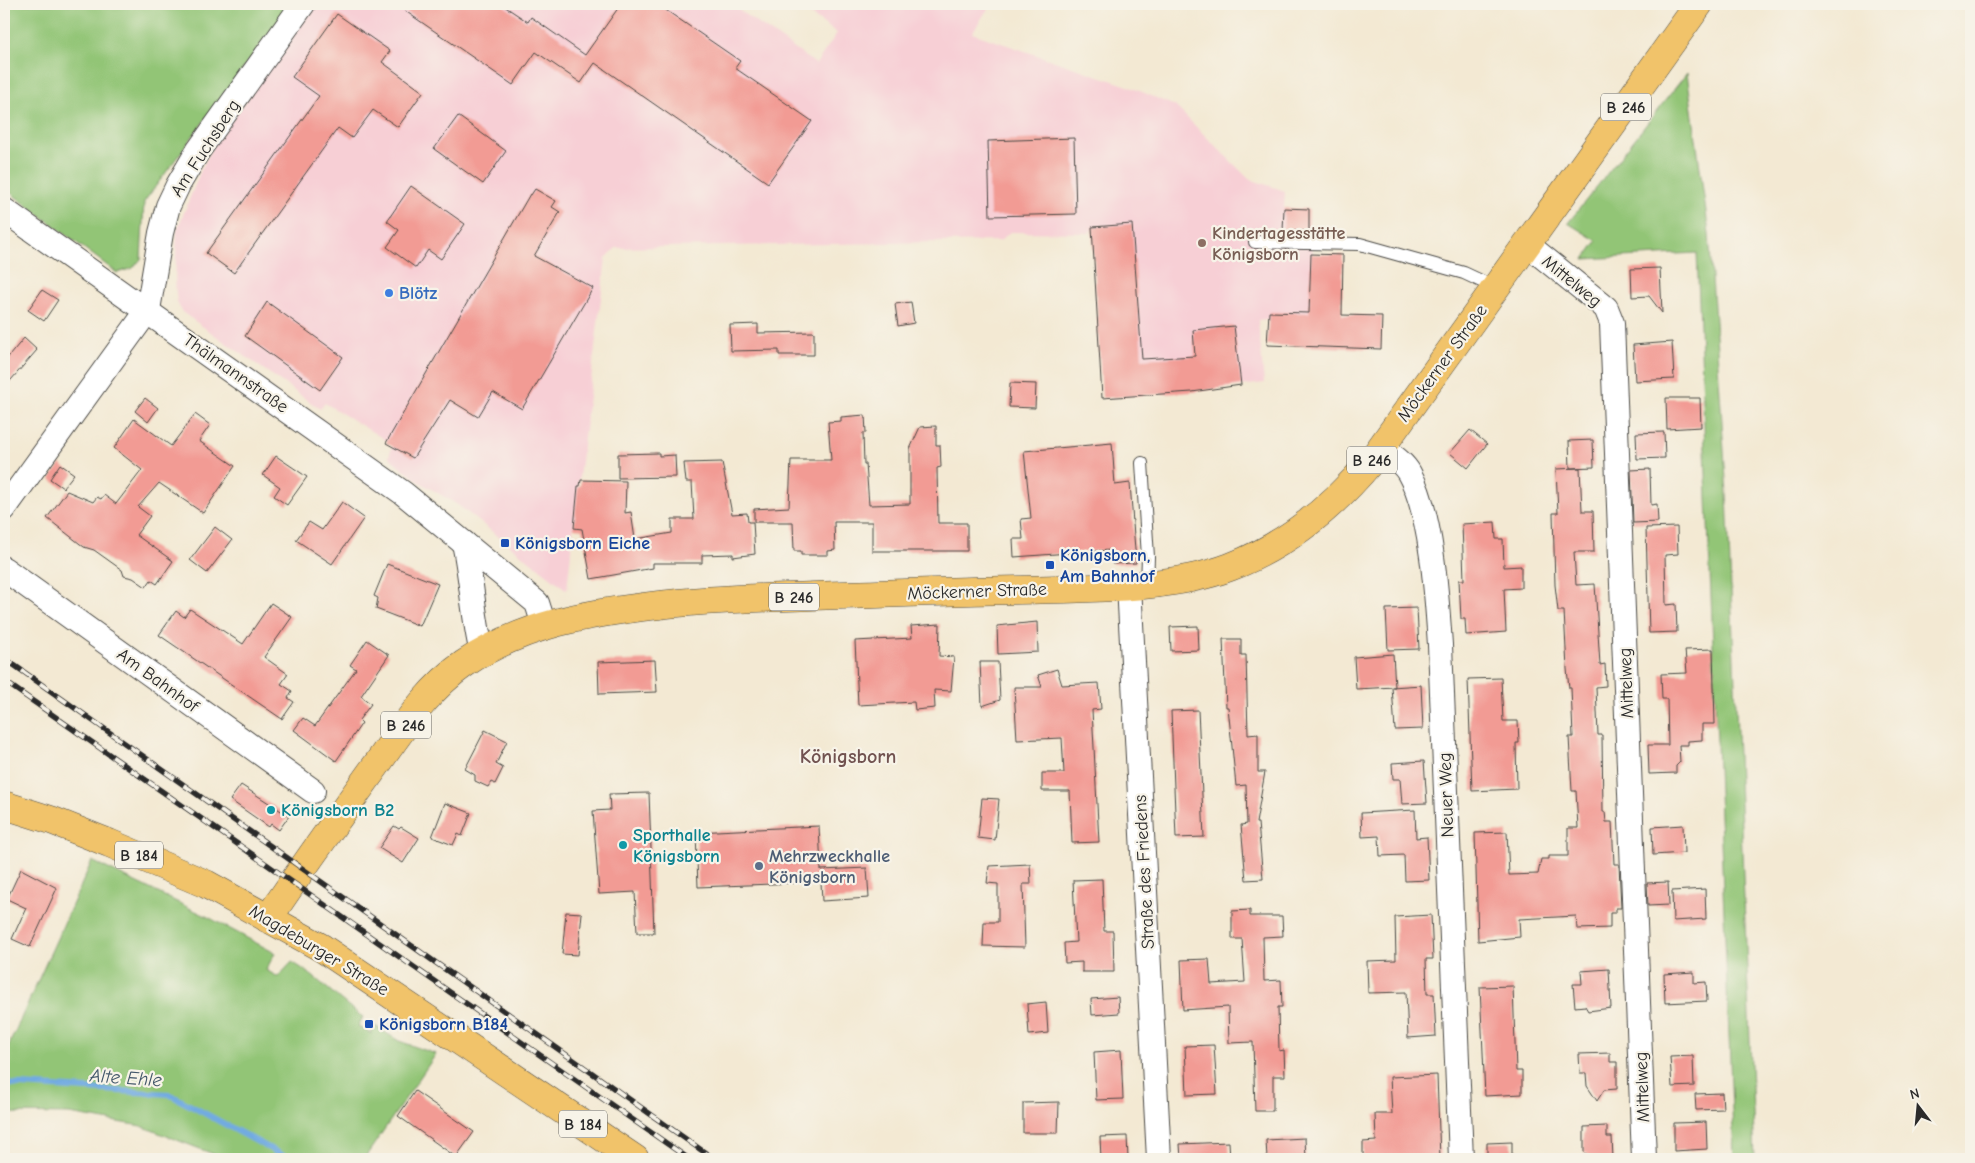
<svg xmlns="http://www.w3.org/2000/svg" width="1975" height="1163" font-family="'Comic Neue',sans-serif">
  <rect width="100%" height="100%" fill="#f7f3e8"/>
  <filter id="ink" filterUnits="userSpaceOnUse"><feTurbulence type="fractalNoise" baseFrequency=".02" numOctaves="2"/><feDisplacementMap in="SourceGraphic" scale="10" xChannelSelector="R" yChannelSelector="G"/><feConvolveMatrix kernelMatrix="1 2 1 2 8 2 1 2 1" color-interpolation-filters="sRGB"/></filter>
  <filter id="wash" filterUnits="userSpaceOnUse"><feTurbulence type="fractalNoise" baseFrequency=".0096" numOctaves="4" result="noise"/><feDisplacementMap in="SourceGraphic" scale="20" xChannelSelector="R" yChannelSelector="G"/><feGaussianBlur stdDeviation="1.12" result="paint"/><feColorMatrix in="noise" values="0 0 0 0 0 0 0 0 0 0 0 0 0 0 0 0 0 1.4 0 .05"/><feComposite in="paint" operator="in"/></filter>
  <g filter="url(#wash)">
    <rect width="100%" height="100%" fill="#f3e9d3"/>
    <!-- built -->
    <polygon fill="#f7cfd5" points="315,4 730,4 816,64 837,33 795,4 991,4 972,33 1128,86 1175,106 1249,179 1285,191 1284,208 1309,209 1309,231 1313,254 1343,255 1342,305 1333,314 1382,316 1381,349 1267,345 1268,319 1258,320 1264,383 1192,392 1102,398 1092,228 1089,233 1010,232 1000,241 616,248 606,258 578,486 567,590 458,505 418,481 389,457 392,446 387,441 325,403 320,409 182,312 177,302 175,284 177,230 201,170 213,147"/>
    <!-- green -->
    <g fill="#92c576" stroke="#5e7850">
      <polygon points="4,4 291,4 144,202 141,259 133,268 117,273 4,188"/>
      <polygon points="1687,73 1709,234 1727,494 1755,1159 1734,1159 1697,253 1584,259 1597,241 1568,223"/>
      <path d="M92 861 208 917 275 953 266 970 278 977 292 962C318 977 338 1000 363 1017L358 1026 371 1034 375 1026 399 1041 436 1054 364 1159H226L141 1126 69 1114 4 1113V1056Z"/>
    </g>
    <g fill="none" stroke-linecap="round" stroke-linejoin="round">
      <!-- stream -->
      <polyline stroke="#72abe1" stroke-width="6" points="4,1084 169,1094 289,1159"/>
    </g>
    <g id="blocks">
      <!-- building -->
      <g fill="#f29b94">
        <polygon points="395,4 501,4 528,22 531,17 585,55 621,4 657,4 740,61 735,68 812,121 768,183 595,63 581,83 536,52 513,85"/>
        <polygon points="337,14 390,51 382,62 423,92 398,127 373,110 352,138 338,128 234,273 206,253 319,96 292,77"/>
        <polygon points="458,116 506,151 483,184 434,149"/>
        <polygon points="1074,138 1076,214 990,216 988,141"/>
        <polygon points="411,186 465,224 441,259 428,250 416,268 387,247 399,230 387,221"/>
        <polygon points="535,189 556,201 552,207 560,212 534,256 593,288 522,409 493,392 478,417 450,400 413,458 386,443 530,194 531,195"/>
        <polygon points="1284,208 1309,209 1309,231 1283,231"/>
        <polygon points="1132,224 1142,359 1195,356 1193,330 1234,326 1241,385 1192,392 1102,398 1092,227"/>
        <polygon points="1311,254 1343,255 1342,315 1382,316 1381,349 1267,345 1269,312 1309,313"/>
        <polygon points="1660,268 1662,313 1649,296 1632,297 1631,269"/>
        <polygon points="42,290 58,300 44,321 28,310"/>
        <polygon points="267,302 343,357 320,390 245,336"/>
        <polygon points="911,302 914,323 898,326 895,304"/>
        <polygon points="758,324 758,333 814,332 814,355 779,355 779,350 731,351 730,325"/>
        <polygon points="24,338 37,350 4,388 4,362"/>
        <polygon points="1672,342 1674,379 1635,381 1633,345"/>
        <polygon points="1010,383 1036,384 1035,408 1009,407"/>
        <polygon points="145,398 158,408 148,422 135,411"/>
        <polygon points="1666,398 1700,398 1701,427 1667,429"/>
        <polygon points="195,414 210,425 199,441 235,466 203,513 159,483 138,507 150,516 136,535 173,561 157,584 151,580 146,587 133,578 124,576 122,570 94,550 84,547 47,518 67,491 93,502 97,497 101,499 104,495 116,504 142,470 114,448 134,419 171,446"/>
        <polygon points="865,415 866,433 863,433 864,464 866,464 869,505 910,504 910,449 920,427 936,426 936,445 940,445 941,467 937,468 938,523 967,523 967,551 872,551 872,522 834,522 835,550 828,551 828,555 801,555 801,551 794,551 793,522 754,522 754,509 789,507 791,460 831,460 828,422 841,421 841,417"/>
        <polygon points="1470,430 1487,444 1468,468 1450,453"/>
        <polygon points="1664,432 1665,458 1637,459 1636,433"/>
        <polygon points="1593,440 1594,467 1570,468 1569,441"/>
        <polygon points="1112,443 1115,485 1130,483 1136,563 1112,564 1111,550 1014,557 1013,539 1023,539 1021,519 1031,518 1024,451"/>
        <polygon points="659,453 659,456 675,455 676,477 618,478 618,454"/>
        <polygon points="276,456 307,477 287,505 274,496 280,487 263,475"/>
        <polygon points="722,462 732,514 747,513 748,522 753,522 755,554 733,557 733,554 702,555 702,563 653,563 653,568 591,579 582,529 574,528 578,486 580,486 581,480 626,481 625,513 631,512 635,539 672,533 672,519 694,519 692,482 686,482 684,463"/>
        <polygon points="60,464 74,474 63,488 50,479"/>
        <polygon points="1580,468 1582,511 1593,511 1594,552 1574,552 1576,585 1595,584 1600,665 1605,664 1606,686 1596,687 1598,735 1602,735 1603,812 1605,812 1606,822 1612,822 1614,864 1619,864 1621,908 1616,908 1616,913 1610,913 1610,928 1577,929 1576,916 1519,919 1520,937 1478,941 1475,833 1507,832 1509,875 1538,874 1541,859 1549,859 1549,856 1568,856 1568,828 1578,828 1576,791 1572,791 1569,737 1573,737 1571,688 1569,688 1567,669 1564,611 1558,611 1555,585 1553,513 1558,513 1556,469"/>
        <polygon points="1650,469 1651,505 1657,504 1658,522 1633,523 1631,470"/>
        <polygon points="342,502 364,518 332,564 296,540 309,522 322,530"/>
        <polygon points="1495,522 1496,539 1503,539 1504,567 1521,566 1521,588 1504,589 1506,632 1466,635 1465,619 1461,619 1459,580 1464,580 1462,524"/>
        <polygon points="215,527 232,540 207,573 190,560"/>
        <polygon points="1677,527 1678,554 1665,555 1666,605 1676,604 1677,632 1649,633 1646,528"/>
        <polygon points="387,564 438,584 420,626 376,609 378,598 374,596"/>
        <polygon points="271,603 292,617 264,657 288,674 281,684 292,691 288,698 294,702 282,719 159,635 176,611 184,617 190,609 243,644"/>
        <polygon points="1417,608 1419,649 1388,650 1386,609"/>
        <polygon points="1037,622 1038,652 998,654 997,626"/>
        <polygon points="940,624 939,656 954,657 951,691 934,690 935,708 915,710 914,702 858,705 855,641 912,638 911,626"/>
        <polygon points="1198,626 1199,650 1171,651 1170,627"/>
        <polygon points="1223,639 1241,639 1241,655 1246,655 1248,735 1258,734 1258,772 1265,772 1256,823 1258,823 1263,879 1246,880 1241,825 1247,824 1246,785 1236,786 1228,707 1226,707"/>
        <polygon points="367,640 389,655 361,696 371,704 359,720 362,723 336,761 294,730 303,718 315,726 356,669 350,665"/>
        <polygon points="1713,649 1715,724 1702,724 1702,740 1688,741 1688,745 1679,745 1680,762 1676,766 1676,773 1649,774 1648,745 1668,745 1667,699 1662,699 1661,674 1687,673 1685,650"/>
        <polygon points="1393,654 1395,687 1356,689 1354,657"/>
        <polygon points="655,660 657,692 599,694 598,662"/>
        <polygon points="980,662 998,662 1000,700 982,706"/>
        <polygon points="1057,669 1062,685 1099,683 1101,709 1092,710 1099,842 1072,843 1070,791 1042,791 1042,773 1064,773 1062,738 1017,740 1014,687 1042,687 1038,675"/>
        <polygon points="1501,678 1503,721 1518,721 1519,743 1516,743 1517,789 1472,791 1468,679"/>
        <polygon points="1421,685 1423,729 1395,730 1392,687"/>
        <polygon points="1198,710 1204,837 1176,838 1171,711"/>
        <polygon points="485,730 507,741 496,764 503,768 495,784 491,782 488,787 475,781 475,775 465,769"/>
        <polygon points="1424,761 1427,803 1402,804 1400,779 1393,779 1392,763"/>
        <polygon points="241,785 289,816 279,830 271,824 269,827 230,800"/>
        <polygon points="649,793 654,933 637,933 635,892 599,894 593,811 610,810 609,794"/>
        <polygon points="982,798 999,799 995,840 978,838"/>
        <polygon points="445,803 471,813 462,836 458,834 453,845 432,837"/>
        <polygon points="1415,810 1416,838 1427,837 1429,880 1405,881 1404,855 1380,856 1379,836 1362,837 1361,813"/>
        <polygon points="1683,825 1684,853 1653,855 1652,827"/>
        <polygon points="394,826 399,829 401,827 419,838 403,863 379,848"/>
        <polygon points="819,826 821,870 867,868 869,898 822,901 821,882 698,887 696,832"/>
        <polygon points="1030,864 1031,884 1023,884 1025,947 983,946 984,922 998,922 998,884 987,883 989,866"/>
        <polygon points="21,869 57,888 30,947 12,939 26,908 7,899"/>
        <polygon points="1102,879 1104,931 1113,931 1114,972 1082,972 1082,962 1065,963 1064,943 1076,942 1073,880"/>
        <polygon points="1668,882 1669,905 1648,906 1647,883"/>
        <polygon points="1705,889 1706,919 1673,921 1672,891"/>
        <polygon points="1250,910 1250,916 1282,916 1283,936 1263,937 1264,981 1281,980 1282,1007 1278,1007 1279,1051 1284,1050 1285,1076 1273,1076 1273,1111 1255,1111 1253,1042 1229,1043 1228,1007 1183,1010 1181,960 1209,959 1211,984 1245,982 1242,939 1232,939 1232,911"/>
        <polygon points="566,912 582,913 578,955 562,954"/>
        <polygon points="1431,915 1433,959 1426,959 1427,994 1434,994 1436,1036 1408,1038 1406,992 1368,993 1367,961 1396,960 1395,917"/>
        <polygon points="1609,969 1611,1008 1588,1011 1585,1006 1575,1007 1573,984 1582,984 1581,971"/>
        <polygon points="1694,972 1694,983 1706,982 1707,1001 1665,1003 1664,974"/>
        <polygon points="1513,986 1516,1071 1522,1071 1522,1094 1485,1096 1480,987"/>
        <polygon points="1118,997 1119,1013 1092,1015 1091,999"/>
        <polygon points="1046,1002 1048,1033 1029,1035 1027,1004"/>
        <polygon points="1214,1045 1217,1094 1187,1095 1185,1046"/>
        <polygon points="1121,1050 1123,1099 1096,1100 1094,1052"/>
        <polygon points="1610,1053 1610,1062 1617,1062 1617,1089 1604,1090 1597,1101 1587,1086 1586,1073 1580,1073 1579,1054"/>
        <polygon points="1693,1056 1694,1086 1672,1087 1670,1057"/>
        <polygon points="1437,1075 1440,1159 1363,1159 1363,1142 1376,1141 1375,1114 1392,1114 1390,1077"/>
        <polygon points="415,1091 474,1132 456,1157 398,1116"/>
        <polygon points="1722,1093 1723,1109 1696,1110 1695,1094"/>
        <polygon points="1059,1102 1058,1133 1023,1133 1023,1103"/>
        <polygon points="1706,1122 1707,1149 1674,1151 1674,1123"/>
        <polygon points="1607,1126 1607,1137 1612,1137 1613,1159 1592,1159 1584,1152 1584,1127"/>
        <polygon points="1127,1136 1128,1159 1101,1159 1100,1137"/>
        <polygon points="1305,1138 1306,1159 1267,1159 1266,1140"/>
        <polygon points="1229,1142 1230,1159 1181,1159 1180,1144"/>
        <polygon points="1512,1142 1512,1159 1487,1159 1487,1143"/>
      </g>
    </g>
  </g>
  <g filter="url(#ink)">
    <use href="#blocks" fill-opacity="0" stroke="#494844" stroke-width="1"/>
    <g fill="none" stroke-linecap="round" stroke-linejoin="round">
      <defs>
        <g id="service">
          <polyline points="1255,242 1360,244 1464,273 1496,288"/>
          <polyline points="1142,463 1148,557 1147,583"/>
        </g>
        <g id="minor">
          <polyline points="4,210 403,493 537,603 544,625"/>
          <polyline points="1528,245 1606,308 1612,323 1644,1159"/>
          <path d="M1381 447C1391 455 1403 462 1409 473 1432 513 1437 599 1440 645L1461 1159"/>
          <polyline points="4,509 148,310 161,233 168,206 178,185 198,151 303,4"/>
          <path d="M464 543C472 580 473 617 482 653"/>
          <polyline points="4,569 313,791"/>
          <polyline points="1129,585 1159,1159"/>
        </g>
        <g id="primary">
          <polyline points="4,805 51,820 109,843 206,884 322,948 635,1159"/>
          <path d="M268 919C301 869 337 820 372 771 400 733 425 691 464 664 523 624 589 613 659 605 710 599 762 598 813 596 882 594 951 591 1019 590 1084 588 1170 590 1230 567 1288 545 1333 507 1372 460L1699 4"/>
        </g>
      </defs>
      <!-- service casing -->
      <use href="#service" stroke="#494844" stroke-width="14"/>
      <!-- minor casing -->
      <use href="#minor" stroke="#494844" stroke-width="26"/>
      <!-- primary casing -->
      <use href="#primary" stroke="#494844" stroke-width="29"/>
      <!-- service -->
      <use href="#service" stroke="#fff" stroke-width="12"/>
      <!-- minor -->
      <use href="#minor" stroke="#fff" stroke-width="24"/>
      <!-- primary -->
      <use href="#primary" stroke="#f1c36a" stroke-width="28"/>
      <defs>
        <g id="rail">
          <polyline points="4,658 714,1159"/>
          <polyline points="4,681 689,1159"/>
        </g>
      </defs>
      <!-- rail casing -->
      <use href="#rail" stroke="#2b2b2b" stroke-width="5.5"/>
      <!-- rail -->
      <use href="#rail" stroke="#f7f3e8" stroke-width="4" stroke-dasharray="11" stroke-linecap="butt"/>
    </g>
  </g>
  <!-- markers -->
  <circle fill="#8d6e63" stroke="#f7f3e8" stroke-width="2" cx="1202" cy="243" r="5"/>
  <circle fill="#3f7fe0" stroke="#f7f3e8" stroke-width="2" cx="389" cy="293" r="5"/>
  <g fill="#1a4fb4" stroke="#f7f3e8" stroke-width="2">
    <rect x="500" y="538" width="10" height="10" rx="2.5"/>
    <rect x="1045" y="560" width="10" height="10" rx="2.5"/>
    <rect x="364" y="1019" width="10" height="10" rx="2.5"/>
  </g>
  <g fill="#0f9aa8" stroke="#f7f3e8" stroke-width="2">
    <circle cx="271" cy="810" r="5"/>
    <circle cx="623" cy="845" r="5"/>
  </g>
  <circle fill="#5c6f8a" stroke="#f7f3e8" stroke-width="2" cx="759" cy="866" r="5"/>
  <g text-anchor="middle" stroke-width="4.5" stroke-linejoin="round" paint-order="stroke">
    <!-- shield labels -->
    <g fill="#f7f3e8" stroke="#686764" stroke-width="1">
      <rect x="1601" y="93.5" width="50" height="27" rx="4"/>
      <rect x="1347" y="446.5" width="50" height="27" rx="4"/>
      <rect x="769" y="583.5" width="50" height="27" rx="4"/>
      <rect x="381" y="711.5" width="50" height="27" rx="4"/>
      <rect x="115" y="841.5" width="48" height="27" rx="4"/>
      <rect x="559" y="1110.5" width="48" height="27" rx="4"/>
    </g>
    <g font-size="16" font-weight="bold" fill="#2b2b2b">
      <text x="1626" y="113">B 246</text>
      <text x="1372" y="466">B 246</text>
      <text x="794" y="603">B 246</text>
      <text x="406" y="731">B 246</text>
      <text x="139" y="861">B 184</text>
      <text x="583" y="1130">B 184</text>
    </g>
    <!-- street labels -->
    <g font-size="18" fill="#2b2b2b" stroke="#f7f3e8">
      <text transform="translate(205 148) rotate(-57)" y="6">Am Fuchsberg</text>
      <text transform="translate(1572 281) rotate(39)" y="6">Mittelweg</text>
      <text transform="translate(1442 363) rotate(-54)" y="6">Möckerner Straße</text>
      <text transform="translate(236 373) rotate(35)" y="6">Thälmannstraße</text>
      <text transform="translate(977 591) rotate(-2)" y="6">Möckerner Straße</text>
      <text transform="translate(158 680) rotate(36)" y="6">Am Bahnhof</text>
      <text transform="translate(1626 683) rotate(-92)" y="6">Mittelweg</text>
      <text transform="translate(1446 795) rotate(-92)" y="6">Neuer Weg</text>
      <text transform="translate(1144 872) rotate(-93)" y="6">Straße des Friedens</text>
      <text transform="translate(319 950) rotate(31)" y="6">Magdeburger Straße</text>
      <text transform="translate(1642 1087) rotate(-92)" y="6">Mittelweg</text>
    </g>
    <!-- education labels -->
    <g font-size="18" font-weight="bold" fill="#785e54" stroke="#f7f3e8" text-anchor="start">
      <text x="1212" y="239">Kindertagesstätte<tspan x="1212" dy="21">Königsborn</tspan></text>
    </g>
    <!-- shop labels -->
    <g font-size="18" font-weight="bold" fill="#366cbe" stroke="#f7f3e8" text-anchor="start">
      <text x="399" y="299">Blötz</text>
    </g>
    <!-- transit labels -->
    <g font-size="18" font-weight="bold" fill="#164399" stroke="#f7f3e8" text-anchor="start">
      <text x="515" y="549">Königsborn Eiche</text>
      <text x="1060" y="561">Königsborn,<tspan x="1060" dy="21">Am Bahnhof</tspan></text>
      <text x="379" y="1030">Königsborn B184</text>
    </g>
    <!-- culture labels -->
    <g font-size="18" font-weight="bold" fill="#0d838f" stroke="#f7f3e8" text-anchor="start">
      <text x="281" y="816">Königsborn B2</text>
      <text x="633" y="841">Sporthalle<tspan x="633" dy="21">Königsborn</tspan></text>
    </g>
    <!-- service labels -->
    <g font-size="18" font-weight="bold" fill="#4e5e75" stroke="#f7f3e8" text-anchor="start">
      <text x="769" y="862">Mehrzweckhalle<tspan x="769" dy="21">Königsborn</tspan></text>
    </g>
    <!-- water labels -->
    <g font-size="19" font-style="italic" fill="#44586b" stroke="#f7f3e8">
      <text transform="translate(126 1077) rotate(4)" y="7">Alte Ehle</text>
    </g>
    <!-- quarter labels -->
    <g font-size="20" font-weight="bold" fill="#715250" stroke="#f7f3e8">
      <text x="848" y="763">Königsborn</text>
    </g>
  </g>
  <!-- margin -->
  <rect width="1975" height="1163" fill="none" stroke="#f7f3e8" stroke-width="20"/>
  <!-- north arrow -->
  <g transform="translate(1918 1106) rotate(344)" stroke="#f7f3e8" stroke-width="4" paint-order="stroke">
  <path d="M0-4L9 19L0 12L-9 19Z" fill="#2b2b2b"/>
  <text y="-8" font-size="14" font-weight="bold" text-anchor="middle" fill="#2b2b2b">N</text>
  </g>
</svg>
